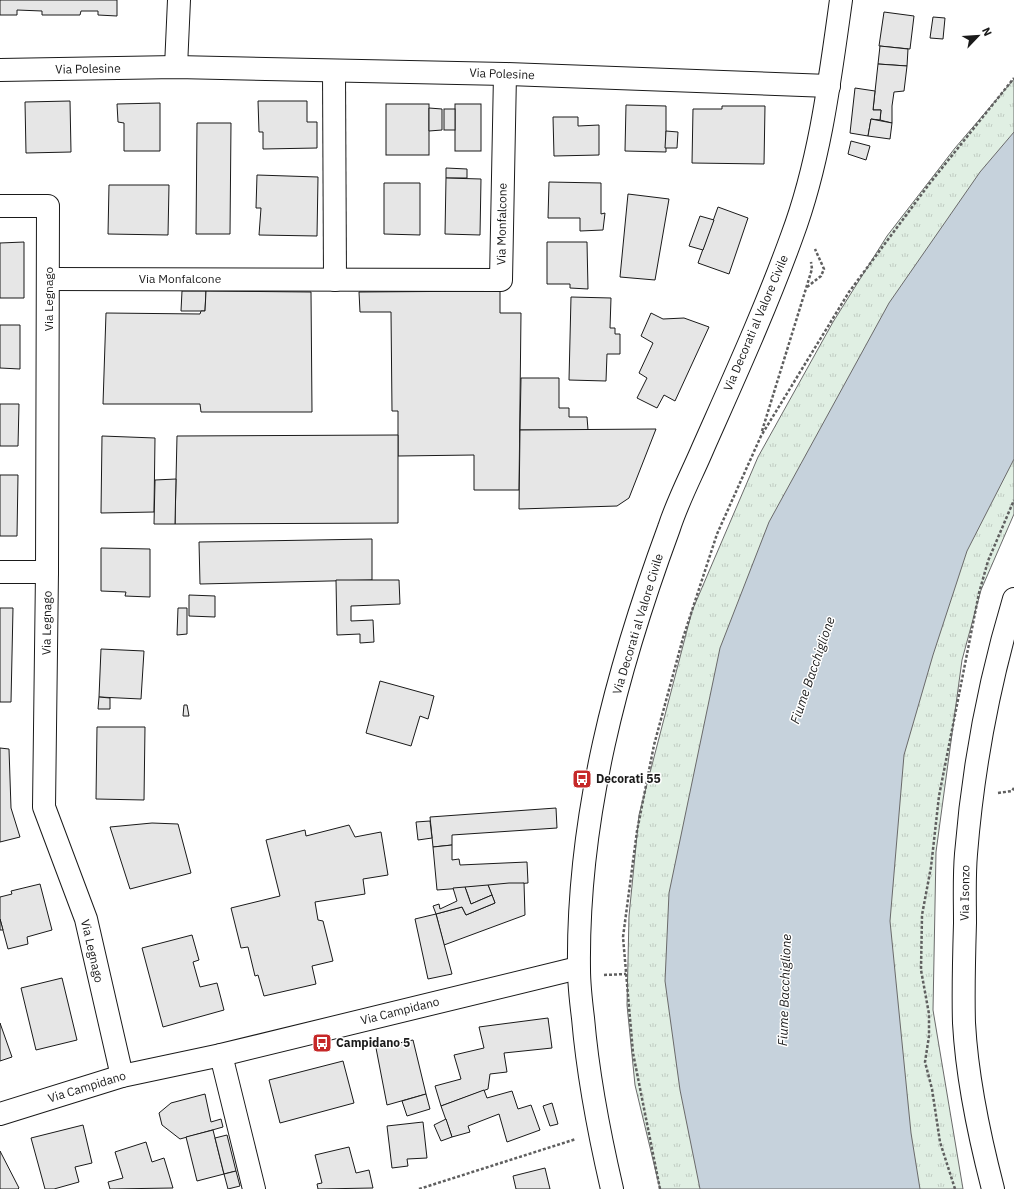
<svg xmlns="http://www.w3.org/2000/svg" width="1014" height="1189" font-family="'IBM Plex Sans',sans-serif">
  <defs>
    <pattern id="grass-tufts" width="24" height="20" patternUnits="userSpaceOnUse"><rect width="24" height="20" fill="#e0efe3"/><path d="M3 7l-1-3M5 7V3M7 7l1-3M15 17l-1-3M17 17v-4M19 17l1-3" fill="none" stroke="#c0ccc2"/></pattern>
  </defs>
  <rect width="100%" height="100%" fill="#fff"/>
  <!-- grass -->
  <polygon fill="url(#grass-tufts)" stroke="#6a6a6a" points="1014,79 1014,514 981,590 962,660 936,852 933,1010 963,1189 660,1189 635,1085 627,1005 629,916 639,815 692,611 758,457 833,322 887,236 955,148"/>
  <!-- water -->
  <polygon fill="#c6d2dc" stroke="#6a6a6a" points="1014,132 1014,459 967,551 933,655 904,755 890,921 911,1133 920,1189 700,1189 680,1090 665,981 669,893 720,648 769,522 889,303 980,172"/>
  <!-- building -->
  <g fill="#e6e6e6" stroke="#1a1a1a">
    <polygon points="0,0 117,0 117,16 98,15 98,11 81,11 80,15 42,15 42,11 17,10 17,15 0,15"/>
    <polygon points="884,12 914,16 910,49 879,46"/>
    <polygon points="933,17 945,18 943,39 930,38"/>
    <polygon points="880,46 908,49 907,66 878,64"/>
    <polygon points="878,64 907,66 904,91 894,92 892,106 892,123 880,120 881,110 873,110"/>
    <polygon points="855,88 875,91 873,110 881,110 880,120 871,119 868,136 850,133"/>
    <polygon points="70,101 71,152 26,153 25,102"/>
    <polygon points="258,101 307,101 307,122 317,122 317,148 263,149 263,132 259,132"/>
    <polygon points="160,103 160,151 124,151 124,123 118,122 117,104"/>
    <rect x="386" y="104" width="43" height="51"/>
    <rect x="455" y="104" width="26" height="47"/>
    <polygon points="626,105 666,106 666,152 625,151"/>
    <polygon points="722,106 765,106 764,164 692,163 693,109 722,109"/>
    <polygon points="429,108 442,109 442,130 429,131"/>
    <rect x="444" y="109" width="11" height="21"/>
    <polygon points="553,117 578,117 578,126 599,125 599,155 554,156"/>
    <polygon points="871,119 892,123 890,139 868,136"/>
    <polygon points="197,123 231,123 230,234 196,234"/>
    <polygon points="666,131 678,132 677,148 665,148"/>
    <polygon points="851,141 870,146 866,160 848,154"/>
    <polygon points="446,168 467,169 467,178 446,178"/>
    <polygon points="257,175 318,177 317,236 259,235 261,208 256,208"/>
    <polygon points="446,178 481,179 480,235 445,234"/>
    <polygon points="549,182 601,183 601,214 605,213 603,230 580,231 580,218 548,218"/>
    <polygon points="384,183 420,183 420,235 384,234"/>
    <polygon points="109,185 169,185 168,235 108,234"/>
    <polygon points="628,194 669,199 655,280 620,277"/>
    <polygon points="718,207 748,218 729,274 698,263"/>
    <polygon points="700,216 714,220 703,250 689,246"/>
    <polygon points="24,242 24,298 0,298 0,243"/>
    <polygon points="547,242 587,242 588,289 570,288 570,284 547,284"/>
    <polygon points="182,291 206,291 205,311 181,311"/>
    <polygon points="206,291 311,292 312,412 201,412 200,404 103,404 106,313 200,314 201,311 205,311"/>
    <polygon points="500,291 500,313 521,313 519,490 474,490 474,455 398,456 398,411 392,411 391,312 360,312 359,292"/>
    <polygon points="571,297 611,298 610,328 615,328 615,334 620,334 620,354 607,354 606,381 569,380"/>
    <polygon points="651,313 663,319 684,318 709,327 675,401 664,395 657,408 637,398 647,378 639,373 653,343 641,336"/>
    <polygon points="0,325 20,325 20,369 0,368"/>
    <polygon points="521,378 559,378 559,408 569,408 569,417 587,417 588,430 520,430"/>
    <polygon points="0,404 19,404 18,446 0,446"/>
    <polygon points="656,429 629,498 617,506 519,509 520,430"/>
    <polygon points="398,435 398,523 175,524 177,436"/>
    <polygon points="102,436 155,438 154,512 101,513"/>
    <polygon points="0,475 18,475 17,536 0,536"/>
    <polygon points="176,479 175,524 154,524 155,480"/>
    <polygon points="372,539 372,580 200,584 199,542"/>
    <polygon points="101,548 150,549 150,597 125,596 126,592 101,591"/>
    <polygon points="336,580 399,580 400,604 351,606 351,621 373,620 374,642 360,643 360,634 337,635"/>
    <polygon points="189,595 215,596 215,617 189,616"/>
    <polygon points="0,608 13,608 11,702 0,702"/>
    <polygon points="178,608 187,608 187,634 177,635"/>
    <polygon points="101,649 144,651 141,699 99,697"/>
    <polygon points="380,681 434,696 428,719 420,716 411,746 366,733"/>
    <polygon points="99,697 110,698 110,709 98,709"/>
    <polygon points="184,705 187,705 189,716 183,716"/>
    <polygon points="97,727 145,727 144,800 96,799"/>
    <polygon points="0,748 9,749 11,808 20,837 0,842"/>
    <polygon points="556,808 557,828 452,835 452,845 433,847 430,817"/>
    <polygon points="430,821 432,838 418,840 416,822"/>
    <polygon points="152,823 178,824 191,873 130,889 110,827"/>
    <polygon points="349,825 355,837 381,832 388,875 363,879 365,894 315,902 318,920 323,921 333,961 312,966 316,984 264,996 258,975 255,976 248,947 241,948 231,908 280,896 266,840 305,830 306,836"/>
    <polygon points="452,845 452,860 459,859 460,865 527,862 528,883 437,890 433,847"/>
    <polygon points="509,883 524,883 525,915 444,945 436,914 462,907 466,915 495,903 488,885"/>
    <polygon points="40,884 52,930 27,937 28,944 8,949 0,919 0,897 12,894 11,891"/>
    <polygon points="488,885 492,895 471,904 465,887"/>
    <polygon points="465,887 471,904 492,895 495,903 466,915 462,907 436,914 433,906 439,904 440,909 457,901 453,888"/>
    <polygon points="436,914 452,974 428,979 415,919"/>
    <polygon points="0,919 3,930 0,930"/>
    <polygon points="192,935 199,960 193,962 200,987 217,983 224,1010 163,1027 142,948"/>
    <polygon points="62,978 77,1040 36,1050 21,988"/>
    <polygon points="548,1018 552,1048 504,1053 507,1072 490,1074 488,1089 441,1106 435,1086 461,1079 454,1055 484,1048 479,1027"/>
    <polygon points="0,1023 12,1057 0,1061"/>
    <polygon points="413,1040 426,1094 387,1105 376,1048"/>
    <polygon points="343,1061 354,1103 280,1123 269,1080"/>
    <polygon points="484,1090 487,1098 512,1091 518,1109 531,1105 540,1130 507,1142 499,1114 468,1126 470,1132 452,1137 441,1106"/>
    <polygon points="205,1094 211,1122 221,1119 223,1127 180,1139 162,1125 159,1113 171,1103"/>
    <polygon points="426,1094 430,1109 407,1116 402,1101"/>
    <polygon points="552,1103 558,1124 550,1126 543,1106"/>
    <polygon points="446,1119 452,1137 441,1141 434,1125"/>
    <polygon points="423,1122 427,1158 407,1159 408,1166 392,1168 387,1126"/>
    <polygon points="83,1125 92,1163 75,1167 79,1182 54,1189 45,1189 31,1138"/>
    <polygon points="213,1130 224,1174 197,1181 186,1137"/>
    <polygon points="227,1135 236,1171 224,1174 215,1138"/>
    <polygon points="146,1142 152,1162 164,1158 173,1188 110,1189 108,1182 123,1178 115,1152"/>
    <polygon points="349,1147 356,1173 369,1170 373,1188 318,1189 317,1184 322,1183 315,1155"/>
    <polygon points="0,1151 19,1188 18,1189 0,1189"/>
    <polygon points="545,1168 550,1189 516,1189 513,1176"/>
    <polygon points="236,1171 240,1186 228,1189 224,1174"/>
  </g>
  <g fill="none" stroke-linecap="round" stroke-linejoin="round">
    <defs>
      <g id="minor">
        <polyline points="176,67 179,0"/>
        <polyline points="0,70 176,67 505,74 829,86"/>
        <polyline points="334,71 335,280"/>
        <polyline points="0,206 48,206 47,572 44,807 86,919 122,1076"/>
        <polyline points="49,279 501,280 505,74"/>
        <polyline points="0,572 47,572"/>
        <polyline points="221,1055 254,1189"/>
        <polyline points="0,1114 122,1076 221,1055 578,968"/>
        <path d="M993 1189C979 1135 967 1078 964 1023 963 990 964 956 965 923 965 900 964 877 966 854 973 767 989 682 1014 599"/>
      </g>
      <path id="tertiary" d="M612 1189C599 1133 588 1076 583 1018 581 1002 579 985 579 969 577 817 617 669 669 528 678 500 692 474 703 448 734 378 766 308 792 236 820 161 830 79 841 0"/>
    </defs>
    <!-- minor casing -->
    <use href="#minor" stroke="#1a1a1a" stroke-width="24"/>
    <!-- tertiary casing -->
    <use href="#tertiary" stroke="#1a1a1a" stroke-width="24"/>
    <!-- path -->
    <g stroke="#5f5f5f" stroke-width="2.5" stroke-dasharray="3 2" stroke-linecap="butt">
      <polyline points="807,287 821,276 824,269 815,249"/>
      <polyline points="762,431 812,269 811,262"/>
      <polyline points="998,793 1012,791 1014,788"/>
      <polyline points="604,975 626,974"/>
      <polyline points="419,1189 576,1139"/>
      <polyline points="660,1189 633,1053 623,937 637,831 654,745 683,638 717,534 761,436 849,292 930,183 1014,78"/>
      <polyline points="955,1189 940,1142 932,1089 925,1062 929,1036 929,1014 921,970 922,915 931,867 939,796 979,593 988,561 1014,500"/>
    </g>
    <!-- minor -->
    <use href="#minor" stroke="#fff" stroke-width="22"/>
    <!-- tertiary -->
    <use href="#tertiary" stroke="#fff" stroke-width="22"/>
  </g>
  <!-- icons -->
  <defs>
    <symbol id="bus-square" viewBox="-11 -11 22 22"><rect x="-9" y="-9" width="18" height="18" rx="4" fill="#c62828" stroke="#fff"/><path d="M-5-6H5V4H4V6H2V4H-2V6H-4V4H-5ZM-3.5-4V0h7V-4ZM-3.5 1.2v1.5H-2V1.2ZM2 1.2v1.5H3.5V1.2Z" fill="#fff"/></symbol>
  </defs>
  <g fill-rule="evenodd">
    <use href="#bus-square" x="571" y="768" width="22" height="22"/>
    <use href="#bus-square" x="311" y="1032" width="22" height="22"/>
  </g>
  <g text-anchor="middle" stroke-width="3" stroke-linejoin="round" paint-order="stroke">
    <!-- street labels -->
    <g font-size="12" fill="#1a1a1a" stroke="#fff">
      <text transform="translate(88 69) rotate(-1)" y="4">Via Polesine</text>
      <text transform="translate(502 74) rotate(2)" y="4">Via Polesine</text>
      <text transform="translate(502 224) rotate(-89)" y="4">Via Monfalcone</text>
      <text x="180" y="283">Via Monfalcone</text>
      <text transform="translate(49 299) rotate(-90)" y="4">Via Legnago</text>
      <text transform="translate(756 323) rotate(-67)" y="4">Via Decorati al Valore Civile</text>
      <text transform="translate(47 623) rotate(-89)" y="4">Via Legnago</text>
      <text transform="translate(638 624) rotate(-73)" y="4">Via Decorati al Valore Civile</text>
      <text transform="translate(965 893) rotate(-89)" y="4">Via Isonzo</text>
      <text transform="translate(92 951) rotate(77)" y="4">Via Legnago</text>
      <text transform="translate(400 1011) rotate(-14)" y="4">Via Campidano</text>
      <text transform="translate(87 1087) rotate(-17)" y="4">Via Campidano</text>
    </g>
    <!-- poi labels -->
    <g font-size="12" font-weight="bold" fill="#1a1a1a" stroke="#fff" text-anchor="start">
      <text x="596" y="783">Decorati 55</text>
      <text x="336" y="1047">Campidano 5</text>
    </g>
    <!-- water labels -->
    <g font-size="13" font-style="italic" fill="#1a1a1a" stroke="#fff">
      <text transform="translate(812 670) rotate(-71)" y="5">Fiume Bacchiglione</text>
      <text transform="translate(784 990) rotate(-88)" y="5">Fiume Bacchiglione</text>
    </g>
  </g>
  <!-- north arrow -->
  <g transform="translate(978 36) rotate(65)" stroke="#ffffff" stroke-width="3" paint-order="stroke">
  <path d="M0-3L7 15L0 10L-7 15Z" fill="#1a1a1a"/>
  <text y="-6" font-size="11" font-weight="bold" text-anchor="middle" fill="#1a1a1a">N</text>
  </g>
</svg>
